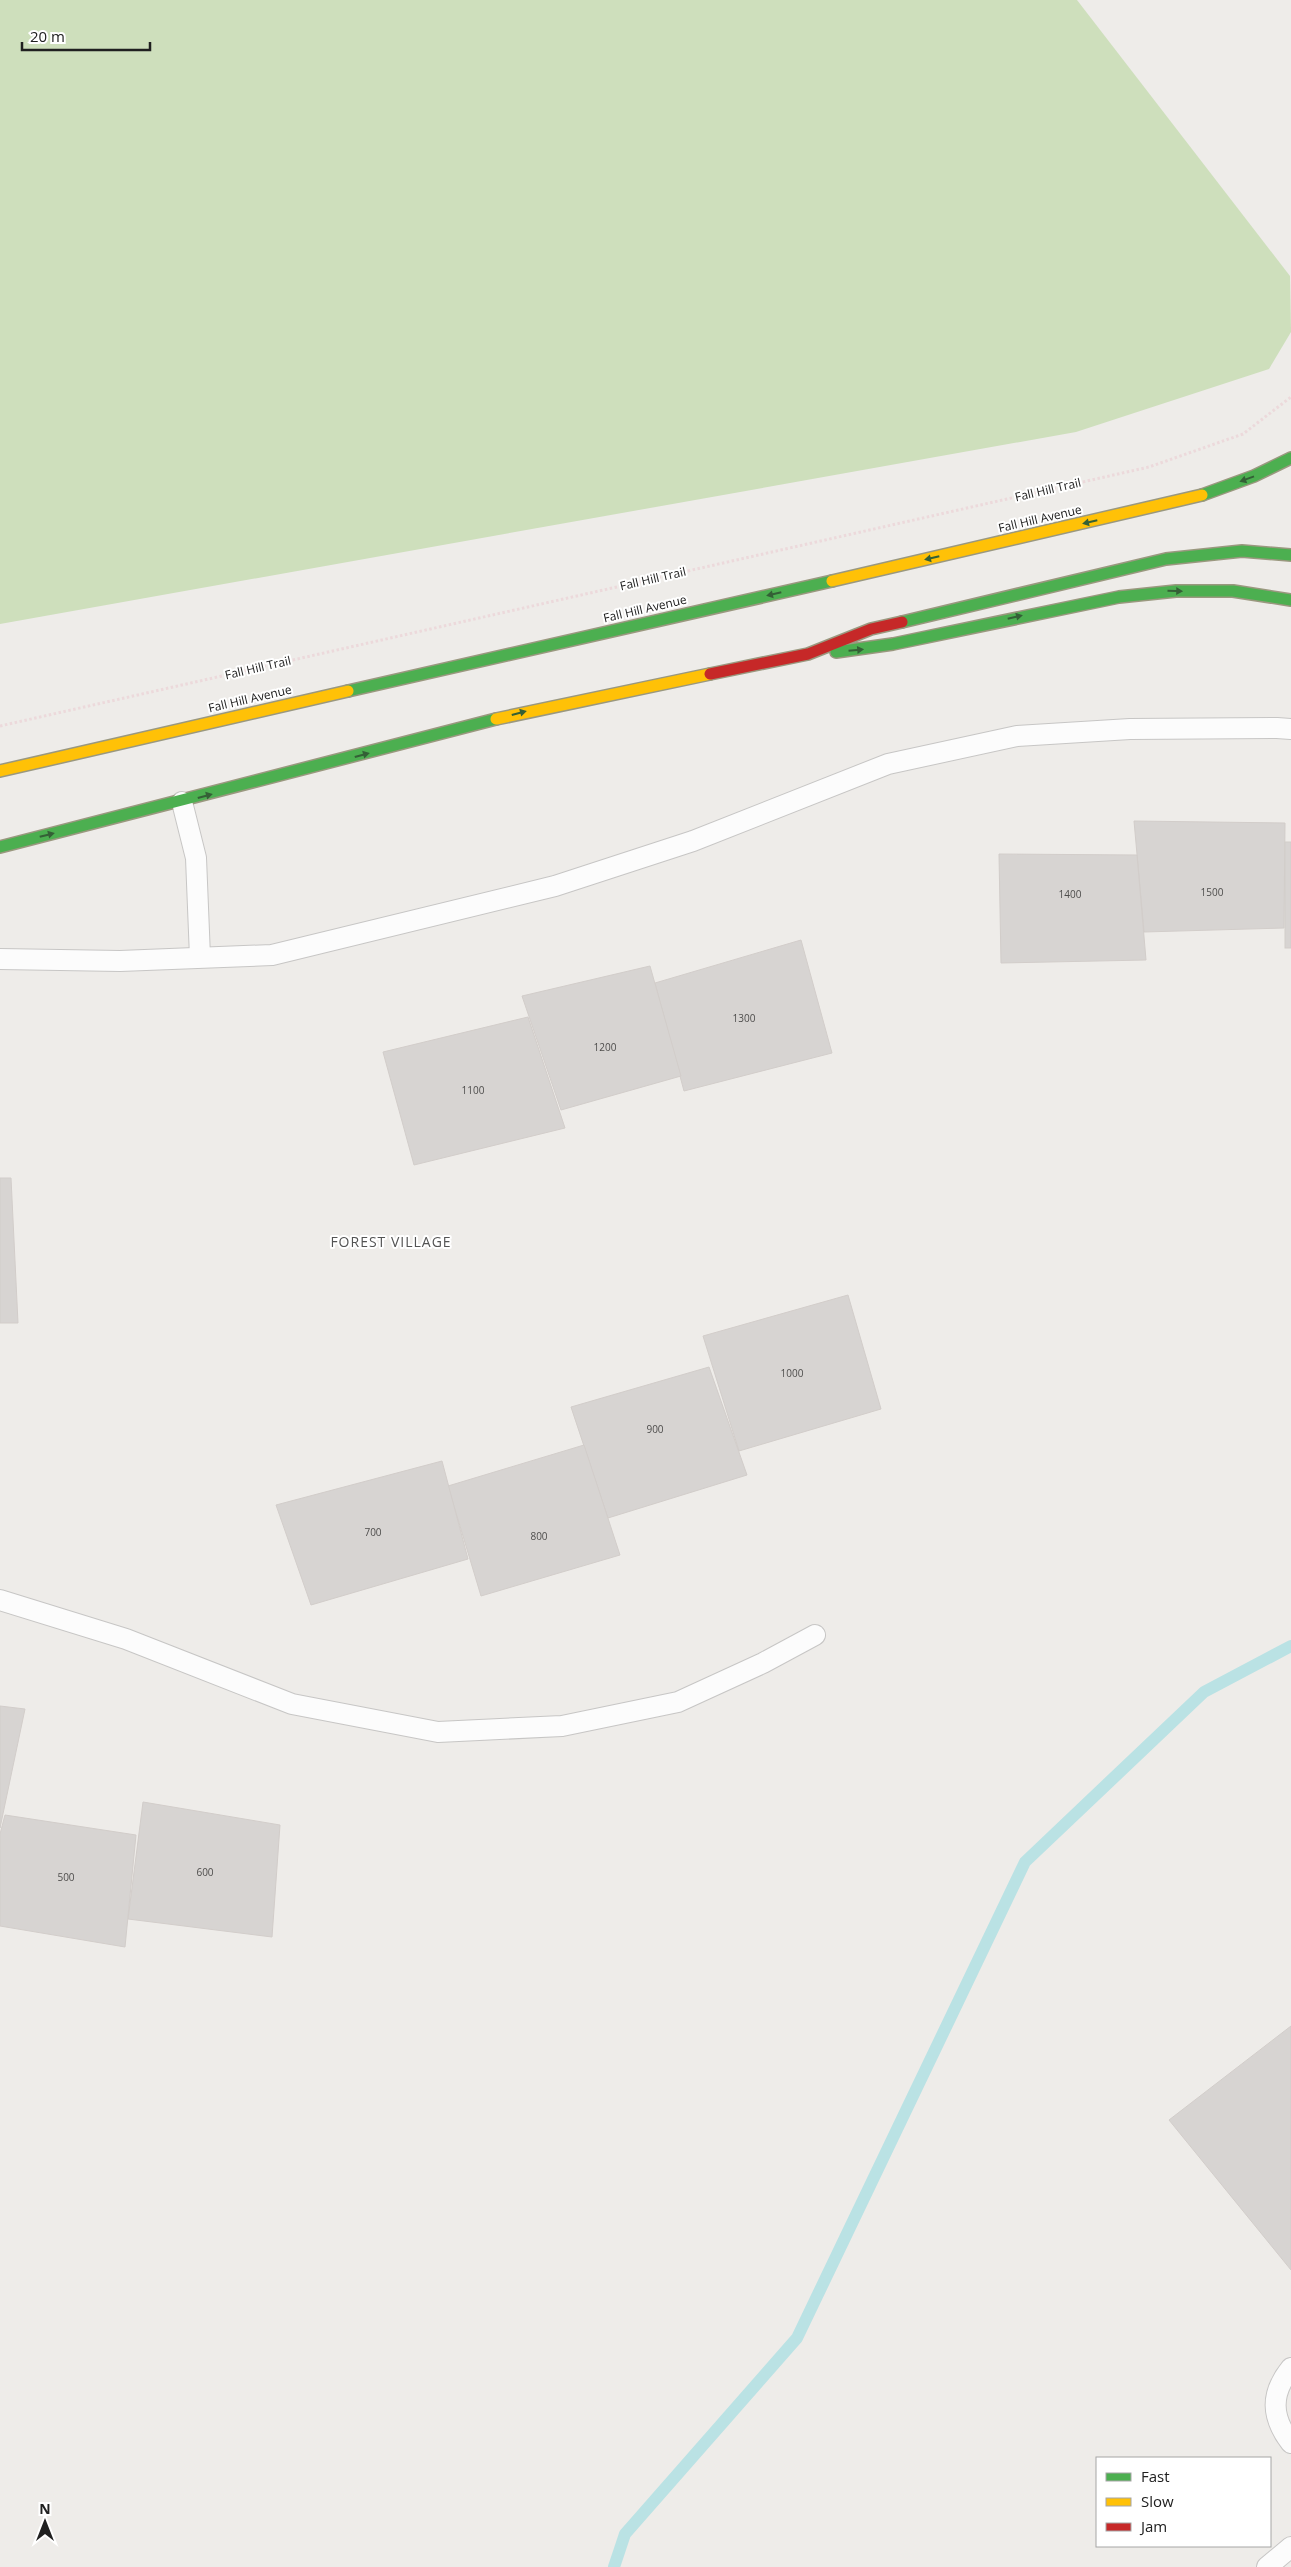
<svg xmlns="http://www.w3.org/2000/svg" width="1291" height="2567" font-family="'Open Sans',sans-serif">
  <rect width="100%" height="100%" fill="#eeece9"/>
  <!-- forest -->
  <polygon fill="#cedfbc" points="0,0 1077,0 1290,276 1291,332 1269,369 1076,432 0,624"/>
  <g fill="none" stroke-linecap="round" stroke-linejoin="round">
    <!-- stream -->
    <polyline stroke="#bae2e4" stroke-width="12" points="614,2567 625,2534 797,2338 1025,1862 1204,1692 1291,1646"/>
  </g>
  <!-- building -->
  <g fill="#d7d4d2" stroke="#d2cdca">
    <polygon points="1134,821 1285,823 1284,928 1144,932"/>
    <rect x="1285" y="842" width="6" height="106"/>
    <polygon points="999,854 1137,855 1146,960 1001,963"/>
    <polygon points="801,940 832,1053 684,1091 655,983"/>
    <polygon points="650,966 681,1076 561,1110 522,996"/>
    <polygon points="528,1017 565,1128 414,1165 383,1052"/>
    <polygon points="0,1178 11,1178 18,1323 0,1323"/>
    <polygon points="848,1295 881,1409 739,1451 703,1336"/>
    <polygon points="709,1367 747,1475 608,1518 571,1407"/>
    <polygon points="584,1445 620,1555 481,1596 448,1486"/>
    <polygon points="442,1461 468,1559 311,1605 276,1505"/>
    <polygon points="0,1706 25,1709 0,1828"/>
    <polygon points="143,1802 280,1825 272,1937 128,1919"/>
    <polygon points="5,1815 136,1835 125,1947 0,1926 0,1834"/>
    <polygon points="1291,2026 1291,2270 1169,2120"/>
  </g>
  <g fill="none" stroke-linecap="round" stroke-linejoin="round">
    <defs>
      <g id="lane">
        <polyline points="182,802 196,858 200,957"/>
        <polyline points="0,959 120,961 272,955 555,886 693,841 888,764 1017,736 1130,729 1277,728 1291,729"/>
        <polyline points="0,1600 126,1639 292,1704 438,1732 562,1726 678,1702 763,1663 815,1635"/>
        <path d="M1291 2368C1270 2394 1271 2417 1291 2443"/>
        <polyline points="1267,2567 1291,2547"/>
      </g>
      <g id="fast">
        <polyline points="1202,495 1254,476 1291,458"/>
        <polyline points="902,622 1166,559 1242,551 1291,555"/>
        <polyline points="836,652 893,644 1119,597 1176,591 1233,591 1291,600"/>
        <polyline points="348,691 832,581"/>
        <polyline points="0,847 496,719"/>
      </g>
      <g id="slow">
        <polyline points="832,581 1202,495"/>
        <polyline points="496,719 710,674"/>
        <polyline points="0,771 348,691"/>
      </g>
      <polyline id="jam" points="710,674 808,654 871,629 902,622"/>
    </defs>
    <!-- lane casing -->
    <use href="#lane" stroke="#c7c6c5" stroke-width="22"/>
    <!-- fast casing -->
    <use href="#fast" stroke="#9a987f" stroke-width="14"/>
    <!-- slow casing -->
    <use href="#slow" stroke="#9a987f" stroke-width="14"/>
    <!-- jam casing -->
    <use href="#jam" stroke="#9a987f" stroke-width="14"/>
    <!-- path -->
    <polyline stroke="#ecd9db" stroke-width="3" stroke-dasharray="2.5 2.5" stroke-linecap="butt" points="0,726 1149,467 1243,434 1291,397"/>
    <!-- lane -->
    <use href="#lane" stroke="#fcfcfc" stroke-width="20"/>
    <!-- fast -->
    <use href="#fast" stroke="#4caf50" stroke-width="11"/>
    <!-- slow -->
    <use href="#slow" stroke="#ffc107" stroke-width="11"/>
    <!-- jam -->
    <use href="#jam" stroke="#c62828" stroke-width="11"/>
  </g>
  <!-- one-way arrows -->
  <defs><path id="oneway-solid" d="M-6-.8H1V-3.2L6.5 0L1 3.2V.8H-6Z" transform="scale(1.25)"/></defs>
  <g fill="#346036">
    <use href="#oneway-solid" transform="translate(1247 479) rotate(160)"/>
    <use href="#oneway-solid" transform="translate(1090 522) rotate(167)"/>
    <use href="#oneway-solid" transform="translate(932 558) rotate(167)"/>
    <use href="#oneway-solid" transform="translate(1175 591) rotate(1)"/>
    <use href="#oneway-solid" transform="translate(774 594) rotate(167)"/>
    <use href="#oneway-solid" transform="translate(1015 617) rotate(-13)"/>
    <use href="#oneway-solid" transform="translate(856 650) rotate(-5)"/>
    <use href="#oneway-solid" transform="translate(519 713) rotate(-15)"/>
    <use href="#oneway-solid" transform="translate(362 755) rotate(-15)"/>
    <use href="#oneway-solid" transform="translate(205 796) rotate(-15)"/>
    <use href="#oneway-solid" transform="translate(47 835) rotate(-14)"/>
  </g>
  <g text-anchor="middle" stroke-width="4" stroke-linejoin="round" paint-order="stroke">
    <!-- number labels -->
    <g font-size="10" fill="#4e4d4c">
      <text x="1212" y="896">1500</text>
      <text x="1070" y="898">1400</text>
      <text x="744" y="1022">1300</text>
      <text x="605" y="1051">1200</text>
      <text x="473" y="1094">1100</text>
      <text x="792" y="1377">1000</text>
      <text x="655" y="1433">900</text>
      <text x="373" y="1536">700</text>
      <text x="539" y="1540">800</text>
      <text x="205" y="1876">600</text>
      <text x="66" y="1881">500</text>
    </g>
    <!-- street labels -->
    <g font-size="12" fill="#202020" stroke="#fff">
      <text transform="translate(1048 490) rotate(-13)" y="4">Fall Hill Trail</text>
      <text transform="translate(1040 519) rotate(-13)" y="4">Fall Hill Avenue</text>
      <text transform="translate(653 579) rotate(-13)" y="4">Fall Hill Trail</text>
      <text transform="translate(645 609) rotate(-13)" y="4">Fall Hill Avenue</text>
      <text transform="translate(258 668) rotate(-13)" y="4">Fall Hill Trail</text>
      <text transform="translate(250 699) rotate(-13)" y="4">Fall Hill Avenue</text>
    </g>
    <!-- neighbourhood labels -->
    <g font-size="14" letter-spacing="1" fill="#535353" stroke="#fff">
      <text x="391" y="1247">FOREST VILLAGE</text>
    </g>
  </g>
  <!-- legend -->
  <rect x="1096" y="2457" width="175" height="90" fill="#ffffff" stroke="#a6a6a6"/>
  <rect x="1106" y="2473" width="25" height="8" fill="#4caf50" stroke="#a6a6a6"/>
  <text x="1141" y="2482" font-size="15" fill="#202020">Fast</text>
  <rect x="1106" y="2498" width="25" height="8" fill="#ffc107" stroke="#a6a6a6"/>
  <text x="1141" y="2507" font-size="15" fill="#202020">Slow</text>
  <rect x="1106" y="2523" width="25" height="8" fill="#c62828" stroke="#a6a6a6"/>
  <text x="1141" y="2532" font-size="15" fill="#202020">Jam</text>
  <!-- north arrow -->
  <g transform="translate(45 2522)" stroke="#ffffff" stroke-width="4" paint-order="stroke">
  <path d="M0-4L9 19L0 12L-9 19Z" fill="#202020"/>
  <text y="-8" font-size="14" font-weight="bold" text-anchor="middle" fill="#202020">N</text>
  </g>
  <!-- scale -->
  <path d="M22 42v8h128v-8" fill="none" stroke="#202020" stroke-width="2.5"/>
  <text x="30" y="42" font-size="15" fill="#202020" stroke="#ffffff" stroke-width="4" paint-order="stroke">20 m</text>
</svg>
